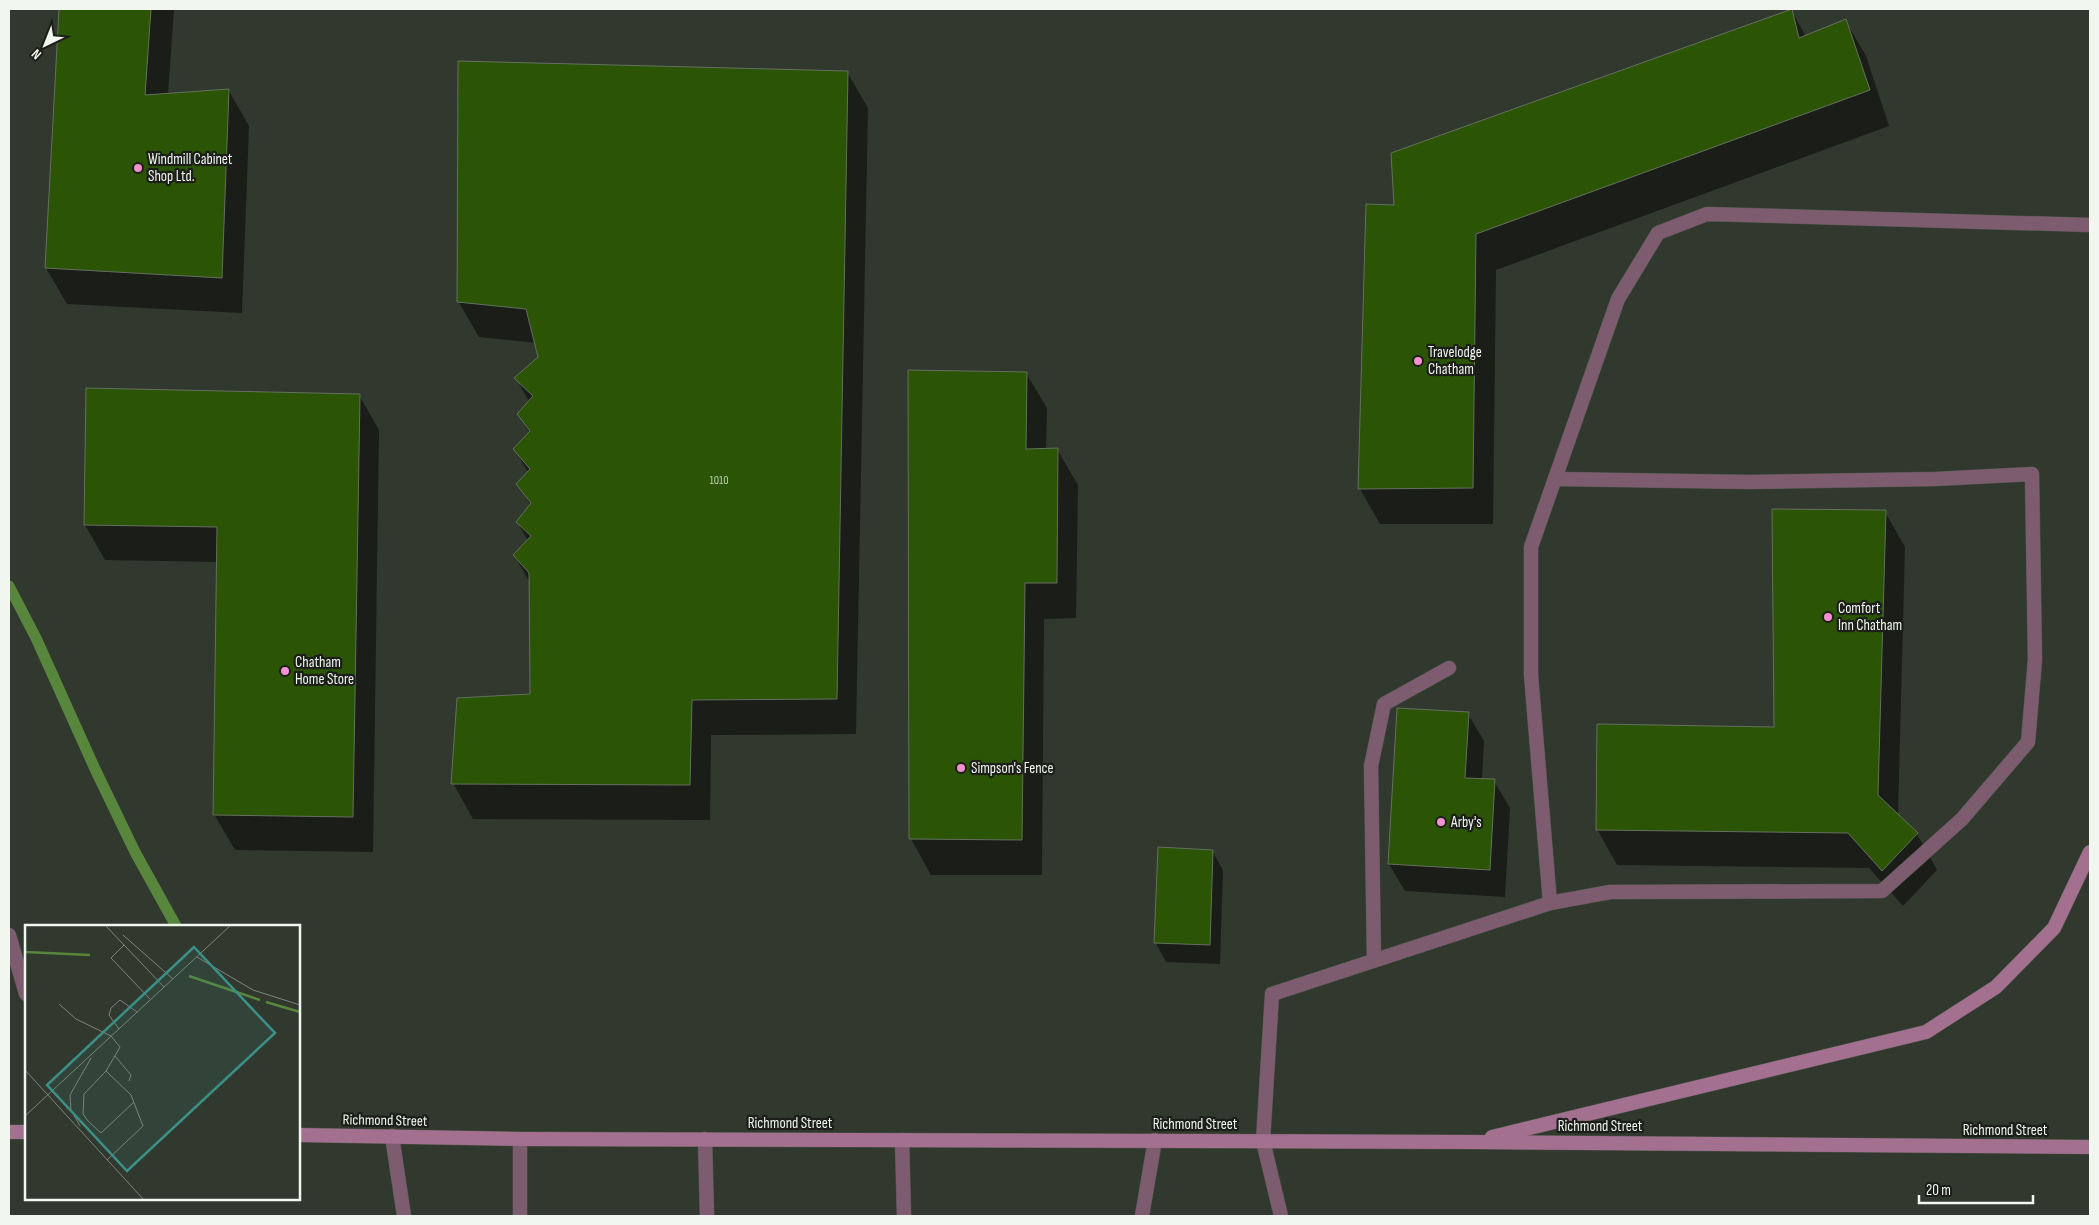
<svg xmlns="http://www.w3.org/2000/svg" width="2099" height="1225" font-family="'Sofia Sans Condensed',sans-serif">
  <rect width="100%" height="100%" fill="#31382d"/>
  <!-- shadow -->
  <g fill="#0007">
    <polygon points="60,9 174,9 168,95 229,91 249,126 242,313 67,304 46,268"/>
    <polygon points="1792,11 1806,37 1845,20 1866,56 1889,126 1496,270 1493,524 1380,524 1360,489 1395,206"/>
    <polygon points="847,72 868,108 856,734 711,735 710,820 473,819 453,783 531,695 530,583 514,555 528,541 517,522 531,506 518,484 528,472 515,450 530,434 518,414 529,402 516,378 540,358 536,343 479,337 458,301"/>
    <polygon points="909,371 1026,373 1047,408 1046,450 1057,449 1078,485 1076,618 1044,619 1042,875 931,875 911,839"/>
    <polygon points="359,395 379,430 373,852 235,850 214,814 218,562 105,560 85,525"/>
    <polygon points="1885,512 1905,547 1898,816 1917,834 1937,870 1903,906 1869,868 1617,865 1597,829 1775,728"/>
    <polygon points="1468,714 1484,741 1482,780 1494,781 1510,808 1505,897 1405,891 1389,864"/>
    <polygon points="1212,851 1223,870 1220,964 1166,962 1156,943"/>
  </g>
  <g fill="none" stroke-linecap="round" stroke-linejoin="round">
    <!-- stream -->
    <polyline stroke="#59863d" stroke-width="11" points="9,586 36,638 95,769 135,852 176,926"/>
  </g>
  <!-- building -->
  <g fill="#2b5504" stroke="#666f62">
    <polygon points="59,9 151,9 145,95 229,89 222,278 45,268"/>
    <polygon points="1792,9 1799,38 1846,19 1870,90 1476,234 1473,488 1358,489 1366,204 1394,205 1391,153"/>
    <polygon points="458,61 848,71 837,699 692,700 690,785 451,784 457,698 530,694 529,573 513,555 531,536 516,522 531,503 516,484 530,469 513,449 530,431 517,414 533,396 514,378 538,357 526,309 457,302"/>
    <polygon points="908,370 1027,372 1026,449 1058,448 1057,583 1025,583 1022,840 909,839"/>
    <polygon points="86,388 360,394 353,817 213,815 217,527 84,525"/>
    <polygon points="1772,509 1886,510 1878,795 1918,833 1882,871 1848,833 1596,830 1597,724 1774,727"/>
    <polygon points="1397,708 1469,712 1465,778 1495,779 1490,870 1388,864"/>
    <polygon points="1158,847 1213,850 1210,945 1154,943"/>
  </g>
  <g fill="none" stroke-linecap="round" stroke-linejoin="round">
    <defs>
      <g id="service">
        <polyline points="1550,903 1610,892 1882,891 1962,819 2028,742 2035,660 2032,474 1935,479 1750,482 1555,479"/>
        <polyline points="1374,960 1371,766 1384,704 1449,668"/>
        <polyline points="392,1136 404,1216"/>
        <polyline points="520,1139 520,1216"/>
        <polyline points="705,1139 707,1216"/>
        <polyline points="902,1140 904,1216"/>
        <polyline points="1142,1216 1155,1140"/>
        <polyline points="1281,1216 1263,1141 1272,994 1550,903 1531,675 1531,547 1618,299 1658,233 1707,214 2090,225"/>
      </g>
      <polyline id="minor" points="9,935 26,994"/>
      <g id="secondary">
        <polyline points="9,1132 26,1132"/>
        <polyline points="299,1135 520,1139 1471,1142 2090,1147"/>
        <polyline points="1492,1137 1926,1032 1996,987 2054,928 2090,852"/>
      </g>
    </defs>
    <!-- service casing -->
    <use href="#service" stroke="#50564c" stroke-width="15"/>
    <!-- minor casing -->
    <use href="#minor" stroke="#50564c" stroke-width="15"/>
    <!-- secondary casing -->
    <use href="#secondary" stroke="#50564c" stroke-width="15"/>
    <!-- service -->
    <use href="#service" stroke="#7d5c70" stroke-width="14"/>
    <!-- minor -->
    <use href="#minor" stroke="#7d5c70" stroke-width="14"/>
    <!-- secondary -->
    <use href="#secondary" stroke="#a47090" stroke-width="14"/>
  </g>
  <!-- markers -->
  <g fill="#f590d1" stroke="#1b1e19" stroke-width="2">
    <circle cx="138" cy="168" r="5"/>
    <circle cx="1418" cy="361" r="5"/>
    <circle cx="1828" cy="617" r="5"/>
    <circle cx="285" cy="671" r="5"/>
    <circle cx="961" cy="768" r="5"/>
    <circle cx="1441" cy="822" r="5"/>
  </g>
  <g text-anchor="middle" stroke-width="4.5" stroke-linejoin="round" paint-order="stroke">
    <!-- number labels -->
    <g font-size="12" fill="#c0ceb4">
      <text x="719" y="484">1010</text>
    </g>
    <!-- poi labels -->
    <g font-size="15" fill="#f1f6ef" stroke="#1b1e19" text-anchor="start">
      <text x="148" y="164">Windmill Cabinet<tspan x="148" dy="17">Shop Ltd.</tspan></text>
      <text x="1428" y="357">Travelodge<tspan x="1428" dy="17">Chatham</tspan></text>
      <text x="1838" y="613">Comfort<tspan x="1838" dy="17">Inn Chatham</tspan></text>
      <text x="295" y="667">Chatham<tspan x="295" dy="17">Home Store</tspan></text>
      <text x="971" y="773">Simpson's Fence</text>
      <text x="1451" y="827">Arby's</text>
    </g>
    <!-- street labels -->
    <g font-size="15" fill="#f1f6ef" stroke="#1b1e19">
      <text transform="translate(385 1120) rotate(1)" y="5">Richmond Street</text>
      <text x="790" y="1128">Richmond Street</text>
      <text x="1195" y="1129">Richmond Street</text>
      <text x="1600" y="1131">Richmond Street</text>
      <text x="2005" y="1135">Richmond Street</text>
    </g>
  </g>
  <!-- overview -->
  <g transform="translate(25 925)">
    <rect width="275" height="275" fill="#31382d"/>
    <path fill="none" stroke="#59863d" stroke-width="2.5" d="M0 27 65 30M164 51 235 75M241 77 275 87"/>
    <path fill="none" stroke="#7e847b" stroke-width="1" d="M80 0 139 62M98 10 148 54M99 20 86 33 125 74M172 32 228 65 275 80M34 79 51 94 86 111 95 122 81 146 106 170 118 201 82 235M94 104 84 90 86 83 95 75 112 87M90 131 106 150 104 156M0 145 119 275M81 146 59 169 58 189 63 196 76 208 109 177M0 191 206 0M55 201 46 185 45 170 66 133"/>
    <path fill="#3c9088" fill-opacity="0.15" stroke="#3c9088" stroke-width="2.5" d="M169 22 250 108 102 246 22 160Z"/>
    <rect width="275" height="275" fill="none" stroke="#f1f6ef" stroke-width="2.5"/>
  </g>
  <!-- border -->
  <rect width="2099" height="1225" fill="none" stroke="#f1f6ef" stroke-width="20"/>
  <!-- north arrow -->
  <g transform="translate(45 45) rotate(223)" stroke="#1b1e19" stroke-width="4" paint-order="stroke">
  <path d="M0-4L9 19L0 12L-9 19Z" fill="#f1f6ef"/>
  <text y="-8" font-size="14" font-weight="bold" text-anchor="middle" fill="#f1f6ef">N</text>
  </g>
  <!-- scale -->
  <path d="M1919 1195v8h114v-8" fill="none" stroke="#f1f6ef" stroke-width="2.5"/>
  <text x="1926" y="1195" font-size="15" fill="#f1f6ef" stroke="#1b1e19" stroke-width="4" paint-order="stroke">20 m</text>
</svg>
